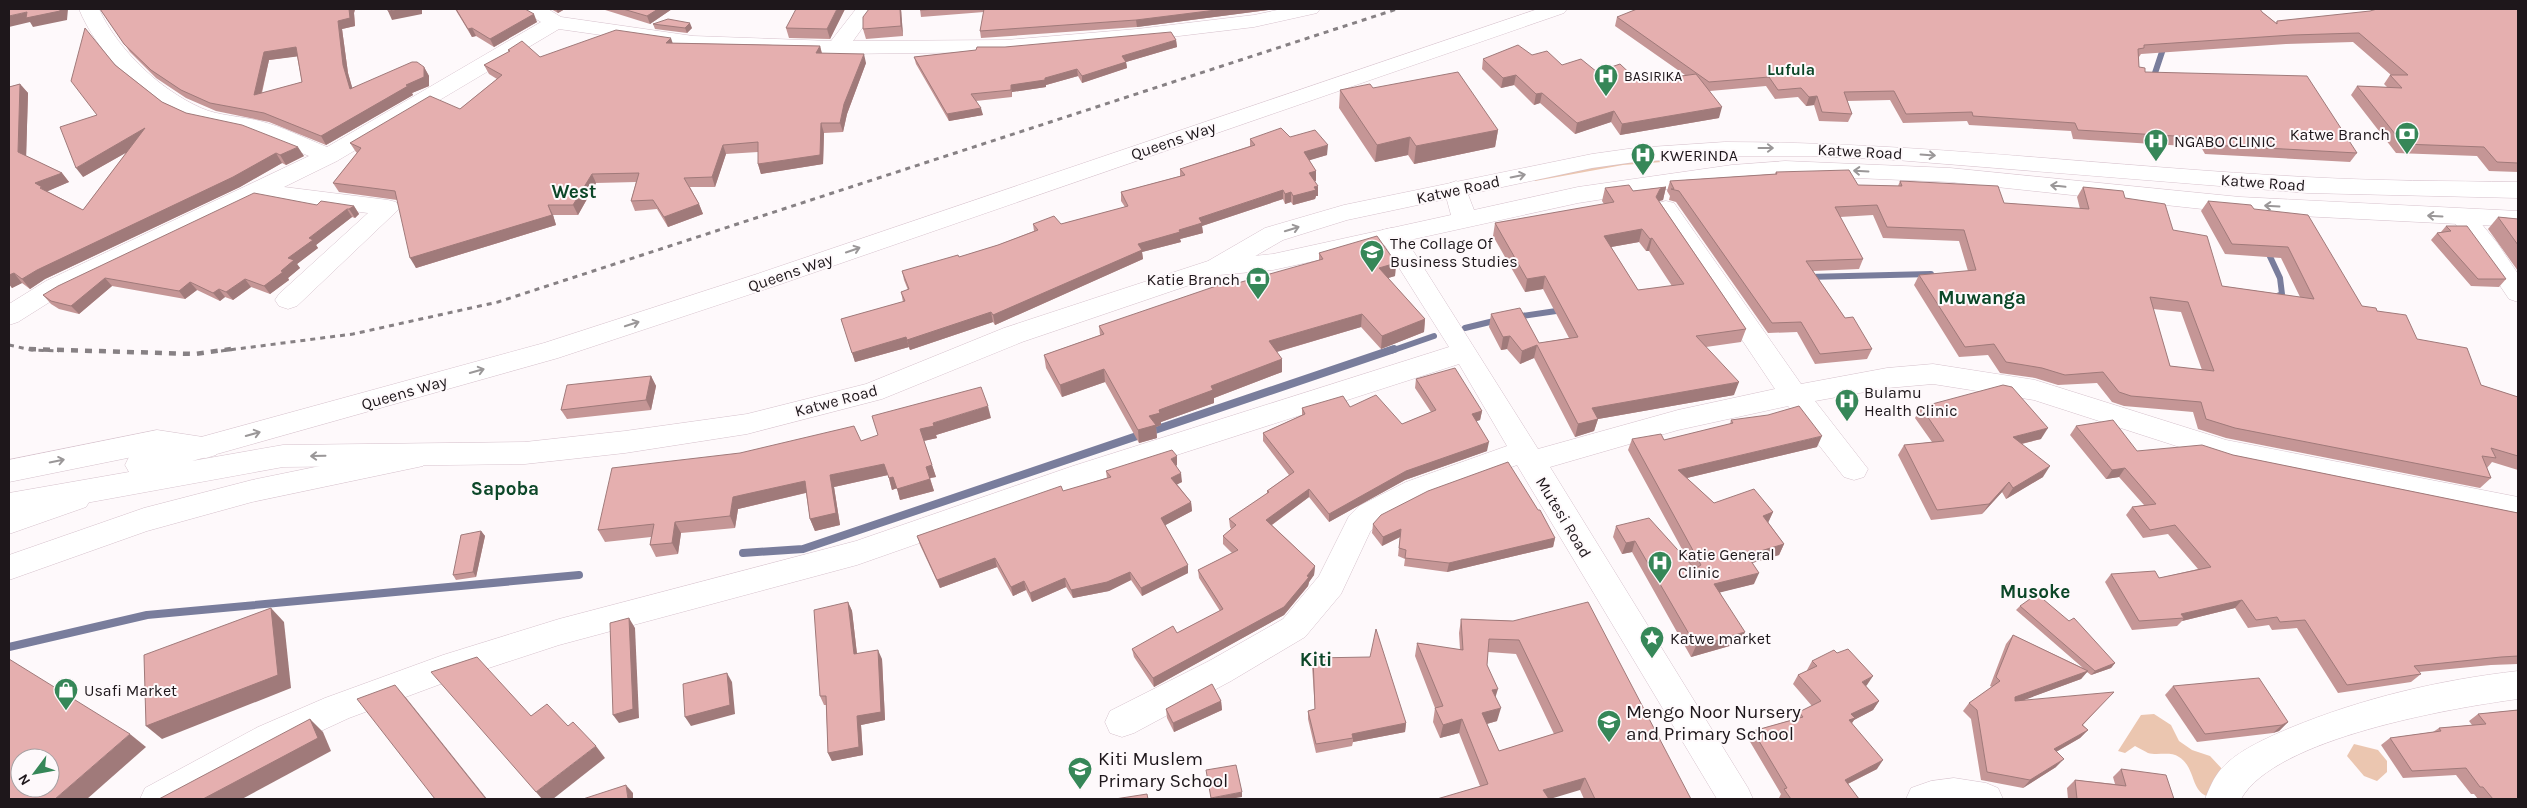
<svg xmlns="http://www.w3.org/2000/svg" width="2527" height="808" font-family="Karla,sans-serif">
  <rect width="100%" height="100%" fill="#fef9fb"/>
  <!-- green -->
  <g fill="#ebc6b0">
    <polygon points="1671,149 1675,161 1623,165 1535,181 1530,172"/>
    <path d="M2154 714 2171 725 2179 741 2192 750 2210 756 2224 771 2228 785 2223 799C2186 799 2200 771 2179 757 2170 751 2157 756 2148 753 2144 751 2139 748 2135 746L2125 753 2118 751 2141 715Z"/>
    <polygon points="2354,744 2378,750 2387,761 2387,772 2377,781 2364,776 2347,756"/>
  </g>
  <g fill="none" stroke-linecap="round" stroke-linejoin="round">
    <!-- stream-far1 -->
    <g stroke="#797d9c" stroke-width="6">
      <polyline points="2152,82 2165,43"/>
      <polyline points="2266,248 2280,278 2282,294 2273,298"/>
      <polyline points="1807,277 1931,274"/>
      <polyline points="1515,317 1563,310"/>
      <polyline points="1465,328 1498,320"/>
      <polyline points="1391,351 1434,336"/>
    </g>
    <!-- stream -->
    <g stroke="#797d9c" stroke-width="8">
      <polyline points="743,553 803,549 1394,349"/>
      <polyline points="9,647 147,615 579,575"/>
    </g>
    <defs>
      <g id="minor">
        <path d="M79 9H99C118 50 159 89 201 108 219 116 241 116 260 121 283 127 305 138 327 147L541 22 526 13 523 9H548L561 17 693 36 831 41 856 9H876L853 41 1006 40 1137 29 1254 15 1282 9H1320L1317 13 1254 27 1137 41 1006 52 837 54 693 48 559 29 337 161 284 187 388 200 396 202 400 208 297 306 288 309 279 306 275 300 279 294 368 213 259 199 64 293 18 322 9 325V304L46 281 309 156C289 148 270 139 249 133 228 127 206 126 186 118 144 99 96 52 79 9Z"/>
        <path d="M1725 142C1920 142 2112 167 2306 177 2377 181 2448 181 2518 182V198L2307 193 1896 160 1812 156H1725L1635 162 1592 168 1347 220 1283 240 1226 273 1217 275 1208 273 1204 267 1208 261 1265 228 1344 205 1592 154 1635 148Z"/>
        <polygon points="1666,201 1674,203 1801,384 1887,368 1933,364 2035,380 2226,440 2518,497 2518,521 2226,462 2034,400 1933,384 1887,388 1815,401 1868,469 1864,477 1854,480 1844,477 1788,406 1678,430 1550,467 1748,788 1753,799 1717,799 1517,465 1426,498 1379,522 1370,532 1341,594 1305,637 1231,681 1134,733 1122,737 1110,733 1105,722 1110,711 1209,661 1283,619 1319,576 1349,516 1359,506 1406,482 1507,446 1459,364 1093,482 857,565 559,645 446,682 349,718 282,749 190,799 140,799 145,788 258,727 325,698 443,655 559,619 856,541 1073,466 1449,347 1379,236 1382,230 1391,228 1400,230 1538,449 1678,410 1775,389 1654,209 1658,203"/>
        <polygon points="2462,209 2471,211 2498,244 2518,274 2518,302 2509,299 2480,256 2450,217 2453,211"/>
        <path d="M2518 671V699C2452 708 2275 738 2241 799H2205C2209 789 2214 777 2221 769 2238 750 2267 738 2290 728 2363 698 2439 680 2518 671Z"/>
        <polygon points="1954,778 1986,783 1998,788 2003,799 1906,799 1911,788 1931,781"/>
      </g>
      <g id="major">
        <polygon points="157,430 216,439 220,447 216,455 206,458 157,452 9,482 9,460"/>
        <polygon points="413,447 423,450 427,458 423,466 252,502 147,531 9,580 9,555 144,508 252,480"/>
        <polygon points="76,487 86,491 91,499 86,507 9,534 9,510"/>
      </g>
      <polygon id="highway" points="1538,9 1567,9 1564,13 775,286 558,358 192,461 283,445 525,442 625,431 747,414 866,384 1004,328 1208,261 1273,254 1451,215 1444,189 1448,184 1456,181 1464,184 1474,210 1578,187 1732,165 1785,161 1950,168 2240,197 2518,211 2518,227 2240,213 1950,182 1785,175 1732,179 1578,203 1273,270 1219,275 1022,342 882,399 747,434 625,453 525,464 283,467 9,517 9,493 129,472 125,465 129,457 139,454 544,343 757,274"/>
    </defs>
    <!-- minor casing -->
    <use href="#minor" stroke="#d6c1cc" stroke-width="1"/>
    <!-- major casing -->
    <use href="#major" stroke="#d6c1cc" stroke-width="1"/>
    <!-- highway casing -->
    <use href="#highway" stroke="#d6c1cc" stroke-width="1"/>
    <!-- minor -->
    <use href="#minor" fill="#fff" fill-rule="evenodd"/>
    <!-- major -->
    <use href="#major" fill="#fff" fill-rule="evenodd"/>
    <!-- highway -->
    <use href="#highway" fill="#fff" fill-rule="evenodd"/>
    <!-- rail-far1 -->
    <g stroke="#878184" stroke-width="3" stroke-dasharray="5 5" stroke-linecap="butt">
      <polyline points="9,345 32,350 59,351"/>
      <polyline points="221,351 353,334 498,302 1397,9"/>
    </g>
    <!-- rail -->
    <polyline stroke="#878184" stroke-width="4.5" stroke-dasharray="7 7" stroke-linecap="butt" points="29,349 195,354 231,349"/>
  </g>
  <!-- wall -->
  <g fill="#c59696" fill-rule="evenodd">
    <path d="M100 9H355L354 13 355 26 342 29 348 73 352 88 424 67 429 76V86L412 93 413 95 326 145 269 122 216 111 186 98 156 78 130 52ZM297 56 302 82 262 93 269 60Z"/>
    <polygon points="455,9 525,9 537,22 494,47 476,36 472,37"/>
    <polygon points="551,9 565,9 558,13"/>
    <polygon points="602,9 672,9 650,24"/>
    <polygon points="845,9 830,39 789,38 786,28"/>
    <polygon points="901,9 903,36 866,39 863,29"/>
    <polygon points="920,9 1275,9 1137,27 981,38 980,31 984,12 921,17"/>
    <polygon points="2518,9 2518,172 2489,171 2477,156 2396,153 2351,95 2357,86 2387,87 2384,84 2390,75 2391,75 2353,42 2286,44 2141,54 2139,57 2139,67 2145,72 2357,153 2350,162 2205,154 2201,147 2073,139 2071,131 1969,125 1967,121 1903,123 1890,100 1847,101 1852,114 1848,122 1819,121 1814,105 1806,106 1798,97 1775,99 1766,86 1710,91 1719,118 1620,135 1611,122 1575,134 1540,103 1534,105 1514,85 1501,88 1482,69 1483,59 1532,55 1562,65 1597,72 1639,82 1685,75 1615,26 1617,17 2262,12 2276,23 2277,21"/>
    <polygon points="653,24 692,28 687,33 655,29"/>
    <polygon points="1176,40 1177,47 1126,62 1127,68 1082,83 1078,76 1046,85 1046,87 1012,92 1012,97 976,101 983,115 949,121 916,64 914,57 1005,47"/>
    <polygon points="673,43 820,46 822,53 866,63 847,114 843,132 824,133 823,164 761,174 758,164 758,152 726,154 715,187 690,187 699,204 703,214 668,227 657,209 635,211 631,201 636,182 596,183 578,215 553,215 556,225 416,268 397,200 339,192 333,183 357,153 356,152 350,143 460,109 497,79 489,74 484,65 509,52 508,50 540,57"/>
    <polygon points="115,65 162,102 186,113 304,156 286,165 282,163 240,187 45,279 30,289 22,283 12,288 9,284 9,87 20,84 28,93 26,156 62,173 69,182 47,191 83,210 127,152 83,177 97,115"/>
    <polygon points="1373,88 1498,130 1495,147 1414,164 1408,155 1375,162 1339,108 1340,90"/>
    <polygon points="1290,137 1327,155 1309,160 1316,171 1316,181 1315,181 1318,196 1316,196 1315,199 1293,205 1291,202 1285,204 1283,199 1202,226 1203,233 1180,239 1181,242 1142,252 1143,259 995,325 993,322 910,350 909,347 855,362 841,319 903,302 901,292 908,290 904,280 902,271 959,257 998,245 1034,231 1033,224 1061,224 1125,207 1121,201 1121,192 1180,176 1180,169 1250,146 1250,139"/>
    <path d="M1776 172 1858 185 1898 186 1900 181 2004 203 2080 209 2077 197 2083 187 2125 198 2173 230 2222 286 2300 297 2281 258 2225 254 2201 211 2208 201 2254 209 2362 306 2377 311 2481 385 2518 397V470L2492 462 2487 468 2491 478 2480 488 2226 438 2198 429 2193 412 2124 406 2112 402 2097 383 2058 385 2035 378 2000 373 1988 355 1959 357 1914 285 1919 275 1968 271 1959 241 1883 238 1873 215 1840 217 1863 259 1859 269 1813 271 1845 318 1872 349 1867 359 1815 364 1797 332 1768 333 1676 202 1669 200 1670 196 1667 191 1670 181 1775 174ZM2153 309 2181 312 2202 370 2170 366Z"/>
    <path d="M1666 187 1663 200 1659 201 1746 329 1741 342 1706 347 1734 395 1598 419 1594 431 1575 437 1534 358 1520 364 1507 349 1501 350 1489 327 1491 314 1539 343 1569 338 1543 289 1525 292 1493 236 1495 223 1604 204 1602 201 1605 188 1633 191ZM1639 242 1646 251H1649L1672 286 1638 290 1611 247Z"/>
    <polygon points="317,205 354,206 359,214 355,218 352,217 316,245 318,248 297,264 300,268 288,278 289,280 270,294 251,287 233,300 225,297 220,301 197,290 185,299 112,286 79,314 59,309 51,304 43,295"/>
    <polygon points="2498,217 2518,219 2518,271 2488,229"/>
    <polygon points="2446,226 2506,279 2499,287 2471,286 2431,240 2437,233 2441,232"/>
    <polygon points="1319,253 1396,263 1395,276 1388,278 1425,319 1424,332 1381,349 1361,327 1277,352 1282,372 1214,398 1214,403 1161,422 1161,425 1156,427 1157,438 1139,443 1105,382 1062,397 1046,368 1044,355 1100,335 1099,326 1227,286 1319,261"/>
    <polygon points="651,376 656,386 651,410 567,419 561,410"/>
    <polygon points="1416,379 1482,411 1480,420 1476,421 1487,451 1405,480 1329,522 1309,497 1272,525 1315,566 1314,575 1309,582 1308,586 1284,615 1154,687 1134,657 1132,649 1177,633 1220,611 1199,578 1198,570 1232,553 1223,544 1223,536 1231,529 1230,527 1229,519 1267,494 1267,491 1289,475 1263,441 1263,433 1302,415 1302,408 1350,407 1402,424 1431,412 1415,388"/>
    <polygon points="1921,407 2041,439 2022,444 2043,477 2006,499 2002,492 1982,514 1931,520 1898,455 1904,445 1932,442 1915,418"/>
    <polygon points="991,418 936,435 937,438 924,441 936,477 930,478 934,491 900,500 897,488 892,490 888,475 834,487 840,525 815,531 810,519 806,493 738,509 735,528 681,533 678,554 656,557 650,545 651,537 605,542 598,530 861,441"/>
    <polygon points="1731,420 1817,447 1687,478 1714,503 1773,512 1768,522 1784,544 1779,555 1752,563 1754,584 1720,592 1740,643 1691,657 1632,552 1622,554 1613,537 1616,526 1689,562 1628,450 1632,439 1664,440 1730,424"/>
    <polygon points="2076,426 2137,451 2233,455 2518,513 2518,664 2491,665 2419,672 2421,674 2411,682 2338,693 2297,628 2272,630 2269,625 2248,628 2235,608 2182,621 2177,626 2132,630 2105,582 2111,574 2159,578 2198,569 2168,534 2143,538 2126,515 2132,507 2144,505 2119,477 2106,479 2070,435"/>
    <polygon points="1176,465 1182,482 1177,484 1191,502 1192,511 1165,525 1188,573 1142,596 1131,580 1109,591 1073,598 1066,587 1032,602 1026,590 1013,596 997,567 940,588 920,545 917,536 1107,478 1106,471 1177,465"/>
    <polygon points="1373,524 1555,538 1553,547 1447,572 1404,566 1405,559 1398,556 1400,537 1382,546 1372,533"/>
    <polygon points="481,531 485,536 476,577 456,580 453,575"/>
    <polygon points="848,602 852,611 857,654 882,659 885,720 861,725 863,755 832,761 828,753 826,705 824,705 820,696"/>
    <polygon points="2020,606 2115,663 2111,668 2091,675 2087,672 2081,679 2023,700 2106,700 2083,725 2088,730 2080,738 2056,752 2056,767 2023,788 1981,780 1971,719 1963,711 1969,703 1992,687 1990,686 2006,644 2013,635 2083,668 2016,610"/>
    <path d="M1461 619 1513 621 1691 799H1584L1580 790 1480 786 1459 733 1440 738 1433 722 1435 708 1415 656 1417 643 1460 650 1459 633ZM1488 652 1516 654 1554 734 1499 751 1487 724 1497 721 1495 697 1487 665Z"/>
    <polygon points="1313,658 1406,723 1405,732 1353,742 1352,746 1316,753 1308,719 1308,711 1315,710 1312,666"/>
    <polygon points="1812,661 1867,685 1866,686 1879,701 1873,710 1854,720 1852,723 1877,769 1848,784 1859,799 1780,799 1779,798 1781,794 1749,740 1753,731 1795,719 1799,712 1812,706 1793,684 1798,675 1807,671 1807,670"/>
    <polygon points="2173,686 2288,722 2279,731 2273,733 2197,742 2165,695"/>
    <polygon points="1221,701 1222,710 1174,732 1167,718 1166,709"/>
    <polygon points="2518,710 2518,799 2478,799 2474,794 2471,794 2456,775 2403,778 2381,745 2390,738 2433,732 2439,728 2472,725 2469,721 2478,714"/>
    <polygon points="2121,769 2174,799 2068,799 2067,788 2075,780 2115,784 2113,777"/>
  </g>
  <!-- shaded-wall -->
  <g fill="#a07a7a">
    <polygon points="60,9 68,9 67,20 33,27 30,22 9,27 9,16 27,12"/>
    <polygon points="349,9 355,9 354,13 355,26 342,29 348,73 355,97 350,89 343,65 338,21"/>
    <polygon points="402,9 422,9 422,14 392,20 388,11"/>
    <polygon points="556,9 565,9 558,13"/>
    <polygon points="658,9 672,9 650,24 647,16"/>
    <polygon points="837,9 845,9 830,39 827,29"/>
    <polygon points="900,9 901,9 903,36 901,26"/>
    <polygon points="1224,9 1275,9 1137,27 1136,20"/>
    <polygon points="534,14 537,22 494,47 490,39"/>
    <polygon points="690,23 692,28 687,33 685,28"/>
    <polygon points="472,28 476,36 472,37 468,29"/>
    <polygon points="671,38 674,47 666,43"/>
    <polygon points="1176,40 1177,47 1126,62 1127,68 1082,83 1082,76 1122,56"/>
    <polygon points="820,46 822,55 816,53"/>
    <polygon points="296,47 301,56 269,60 259,103 254,95 264,52"/>
    <polygon points="864,54 866,63 847,114 843,132 840,123 844,104"/>
    <polygon points="424,67 429,76 429,86 412,93 413,95 326,145 321,136 406,85"/>
    <polygon points="1077,69 1078,76 1046,85 1046,87 1012,92 1012,97 1011,85 1045,78"/>
    <polygon points="1516,75 1514,85 1501,88 1503,78"/>
    <polygon points="20,84 28,93 26,161 18,152"/>
    <polygon points="1542,93 1540,103 1534,105 1536,94"/>
    <polygon points="1817,96 1814,105 1806,106 1809,97"/>
    <polygon points="1722,107 1719,118 1620,135 1622,124"/>
    <polygon points="981,108 983,115 949,121 947,114"/>
    <polygon points="1614,111 1611,122 1575,134 1577,123"/>
    <polygon points="821,123 824,133 823,164 761,174 758,164"/>
    <polygon points="145,128 152,138 83,177 76,168"/>
    <polygon points="1498,130 1495,147 1414,164 1416,146"/>
    <polygon points="1410,137 1408,155 1375,162 1377,145"/>
    <polygon points="723,145 726,154 715,187 712,177"/>
    <polygon points="1328,145 1327,155 1304,162 1304,152"/>
    <polygon points="298,147 304,156 286,165 280,155"/>
    <polygon points="276,153 282,163 240,187 45,279 30,289 22,279 37,270"/>
    <polygon points="1316,171 1316,181 1309,182 1309,173"/>
    <polygon points="62,173 69,182 46,192 35,183"/>
    <polygon points="592,174 596,183 578,215 573,205"/>
    <polygon points="1318,186 1318,196 1316,196 1315,199 1293,205 1293,196"/>
    <polygon points="1666,187 1663,200 1656,202 1656,197 1660,189"/>
    <polygon points="1283,190 1283,199 1202,226 1203,233 1180,239 1181,242 1142,252 1143,259 995,325 993,315 1138,244 1179,230 1199,218"/>
    <polygon points="1291,192 1291,202 1285,204 1285,194"/>
    <polygon points="699,204 703,214 668,227 664,217"/>
    <polygon points="548,205 553,215 556,225 416,268 410,258"/>
    <polygon points="354,206 359,214 355,218 349,209"/>
    <polygon points="347,209 352,217 316,245 318,248 297,264 300,268 288,278 289,280 270,294 264,286 281,271 288,258 309,238"/>
    <polygon points="1642,229 1639,242 1600,249 1604,236"/>
    <polygon points="1652,238 1649,251 1646,251 1650,239"/>
    <polygon points="1396,263 1395,276 1378,281 1379,268"/>
    <polygon points="14,273 22,283 12,288 9,284 9,275"/>
    <polygon points="1545,276 1543,289 1525,292 1527,279"/>
    <polygon points="105,278 112,286 79,314 71,306"/>
    <polygon points="245,279 251,287 233,300 226,292"/>
    <polygon points="190,282 197,290 185,299 179,291"/>
    <polygon points="219,289 225,297 220,301 213,293"/>
    <polygon points="991,312 993,322 910,350 907,340"/>
    <polygon points="1362,314 1361,327 1269,354 1269,341"/>
    <polygon points="1425,319 1424,332 1381,349 1382,336"/>
    <polygon points="1510,336 1507,349 1501,350 1503,337"/>
    <polygon points="906,337 909,347 855,362 852,353"/>
    <polygon points="1537,345 1534,358 1520,364 1522,351"/>
    <polygon points="1282,359 1282,372 1214,398 1214,403 1161,422 1161,425 1156,427 1157,438 1139,443 1138,430 1149,416 1159,410 1211,386"/>
    <polygon points="1104,369 1105,382 1062,397 1060,385"/>
    <polygon points="651,376 656,386 651,410 646,400"/>
    <polygon points="1739,382 1734,395 1598,419 1594,431 1575,437 1578,424 1592,408"/>
    <polygon points="988,406 991,418 936,435 937,438 923,441 920,429 933,423"/>
    <polygon points="1482,411 1480,420 1471,423 1472,414"/>
    <polygon points="2048,428 2041,439 2007,447 2013,437"/>
    <polygon points="1822,436 1817,447 1674,481 1678,470"/>
    <polygon points="1489,442 1487,451 1405,480 1329,522 1329,514 1406,471"/>
    <polygon points="1177,456 1177,465 1172,468 1171,459"/>
    <polygon points="884,464 888,475 834,487 840,525 815,531 810,519 830,475"/>
    <polygon points="932,465 936,477 930,478 926,467"/>
    <polygon points="2050,466 2043,477 2006,499 2013,488"/>
    <polygon points="2125,468 2119,477 2106,479 2112,470"/>
    <polygon points="1181,473 1182,482 1172,487 1171,478"/>
    <polygon points="893,477 897,488 892,490 889,478"/>
    <polygon points="930,479 934,491 900,500 897,489"/>
    <polygon points="805,481 809,492 738,509 735,528 730,516 733,497"/>
    <polygon points="2009,482 2002,492 1982,514 1989,504"/>
    <polygon points="1309,489 1309,497 1266,529 1266,520"/>
    <polygon points="1191,502 1192,511 1162,527 1161,518"/>
    <polygon points="1773,512 1768,523 1763,516"/>
    <polygon points="675,522 681,533 678,554 672,543"/>
    <polygon points="1401,529 1400,537 1382,546 1383,537"/>
    <polygon points="481,531 485,536 476,577 473,572"/>
    <polygon points="1555,538 1553,547 1447,572 1449,563"/>
    <polygon points="1635,541 1632,552 1622,554 1626,543"/>
    <polygon points="1784,544 1779,555 1742,566 1747,555"/>
    <polygon points="995,558 997,567 940,588 937,580"/>
    <polygon points="1188,565 1188,573 1142,596 1141,588"/>
    <polygon points="1315,566 1314,575 1309,582 1308,586 1284,615 1154,687 1153,678 1307,576"/>
    <polygon points="1130,572 1131,580 1109,591 1073,598 1071,590"/>
    <polygon points="1759,573 1754,584 1710,595 1714,584"/>
    <polygon points="1065,578 1066,587 1032,602 1030,593"/>
    <polygon points="1024,581 1026,590 1013,596 1011,587"/>
    <polygon points="2242,600 2235,608 2182,621 2184,618 2181,614"/>
    <polygon points="848,602 852,611 858,663 854,654"/>
    <polygon points="271,608 284,622 291,688 162,739 146,726"/>
    <polygon points="629,618 635,628 639,718 619,723 613,715"/>
    <polygon points="1745,632 1740,643 1691,657 1696,646"/>
    <polygon points="878,650 882,659 885,720 861,725 863,755 832,761 828,753"/>
    <polygon points="2115,663 2111,668 2091,675 2095,671"/>
    <polygon points="2088,671 2081,679 2008,706 2015,697"/>
    <polygon points="727,673 732,682 735,714 691,726 685,717"/>
    <polygon points="1873,676 1867,685 1856,691 1862,682"/>
    <polygon points="395,685 407,699 487,799 486,799"/>
    <polygon points="1498,689 1494,702 1492,690"/>
    <polygon points="1221,701 1222,710 1174,732 1173,723"/>
    <polygon points="1879,701 1873,710 1854,720 1849,727 1844,729 1851,714"/>
    <polygon points="1501,708 1497,721 1479,726 1482,713"/>
    <polygon points="310,719 323,732 331,751 242,799 203,799"/>
    <polygon points="1462,719 1459,733 1440,738 1443,725"/>
    <polygon points="2288,722 2279,731 2273,733 2282,725"/>
    <polygon points="1406,723 1405,732 1353,742 1353,738 1352,734"/>
    <polygon points="2088,730 2080,738 2047,757 2054,749"/>
    <polygon points="130,734 146,747 87,799 55,799"/>
    <polygon points="596,746 605,758 553,799 542,799 536,792"/>
    <polygon points="2064,759 2056,767 2023,788 2030,780"/>
    <polygon points="1883,760 1877,769 1839,788 1845,780"/>
    <polygon points="1585,778 1580,790 1550,799 1540,799 1543,790"/>
    <polygon points="626,785 633,793 633,799 628,799"/>
    <polygon points="1242,792 1242,797 1230,799 1212,799 1211,798"/>
  </g>
  <!-- building -->
  <g fill="#e5afaf" stroke="#a07a7a" fill-rule="evenodd">
    <polygon points="9,9 60,9 60,11 26,18 27,12 9,16"/>
    <path d="M100 9H349L350 18 338 21 343 65 350 89 412 62H417L424 67V77L406 85 408 86 321 136 264 113 210 103 181 90 151 70 124 44ZM296 47 302 82 254 95 264 52Z"/>
    <polygon points="388,9 402,9 388,11"/>
    <polygon points="456,9 525,9 534,14 490,39 472,28 468,29"/>
    <polygon points="623,9 658,9 647,16"/>
    <polygon points="796,9 837,9 827,29 786,28"/>
    <polygon points="869,9 900,9 901,26 863,29 863,17"/>
    <polygon points="920,9 939,9 920,10"/>
    <polygon points="984,9 1224,9 1136,20 980,31"/>
    <polygon points="1637,9 2260,9 2262,12 2277,24 2277,21 2370,11 2377,9 2518,9 2518,163 2497,162 2484,147 2403,144 2357,86 2402,88 2390,75 2408,75 2359,33 2292,35 2144,45 2144,48 2138,49 2139,67 2145,68 2145,72 2307,76 2357,153 2211,145 2207,138 2078,130 2075,123 1973,116 1972,112 1906,114 1894,91 1844,92 1852,114 1822,112 1817,96 1809,97 1801,88 1778,90 1769,77 1709,82 1617,17"/>
    <polygon points="668,19 690,23 685,28 653,24"/>
    <polygon points="85,28 115,65 162,102 186,113 242,125 298,147 280,155 276,153 233,177 37,270 22,279 14,273 9,275 9,87 20,84 18,152 62,173 35,183 42,187 40,188 83,210 145,128 76,168 60,127 97,115 71,81"/>
    <polygon points="616,30 671,38 666,43 820,46 816,53 864,54 844,104 840,123 821,123 820,155 758,164 758,142 723,145 712,177 684,178 699,204 664,217 653,200 631,201 639,173 592,174 573,205 548,205 552,215 410,258 395,191 333,183 361,148 350,143 430,96 460,109 502,75 484,65 510,51 508,50 522,41 540,57"/>
    <polygon points="1171,32 1176,40 1122,56 1126,62 1082,76 1077,69 1045,78 1045,80 1011,85 1011,90 971,94 981,108 947,114 914,57 976,50 977,47 1005,47"/>
    <polygon points="1518,45 1532,55 1547,51 1562,65 1581,59 1597,72 1620,64 1639,82 1696,74 1722,107 1622,124 1614,111 1577,123 1542,93 1536,94 1516,75 1503,78 1483,59"/>
    <polygon points="1458,72 1498,130 1416,146 1410,137 1377,145 1340,90 1370,84 1373,88"/>
    <polygon points="1281,128 1290,137 1315,130 1328,145 1304,152 1316,171 1309,173 1318,186 1314,187 1316,190 1293,196 1291,192 1285,194 1283,190 1199,218 1202,223 1179,230 1180,232 1138,244 1142,250 993,315 991,312 907,340 906,337 852,353 841,319 905,301 901,292 909,289 902,271 958,255 959,257 998,245 1038,230 1033,224 1054,216 1061,224 1128,206 1121,192 1185,175 1180,169 1255,145 1250,139"/>
    <path d="M1849 170 1858 185 1902 186 1900 181 1998 186 2004 203 2089 209 2083 187 2123 191 2125 198 2165 204 2173 230 2207 236 2222 286 2314 299 2288 247 2232 244 2208 201 2251 205 2254 209 2308 215 2362 306 2376 308 2377 311 2406 315 2417 339 2467 348 2481 385 2518 397V456L2491 448 2496 458 2482 456 2491 478 2235 428 2206 419 2201 402 2131 396 2119 392 2103 372 2065 375 2042 368 2006 362 1994 344 1965 347 1919 275 1976 270 1964 230 1887 227 1877 205 1835 207 1863 259 1806 261 1845 318 1853 317 1872 349 1820 354 1801 322 1772 323 1679 191 1671 189H1674L1670 181 1777 174 1776 172ZM2150 297 2188 302 2214 371 2170 366Z"/>
    <path d="M1629 185 1633 191 1666 187 1660 189 1656 197 1746 329 1696 336 1739 382 1592 408 1598 419 1578 424 1537 345 1522 351 1510 336 1503 337 1491 314 1520 308 1539 343 1578 337 1545 276 1527 279 1495 223 1614 202 1605 188ZM1642 229 1650 239 1652 238 1684 284 1638 290 1604 236Z"/>
    <polygon points="254,193 317,205 321,201 354,206 349,209 347,209 309,238 313,240 288,258 294,260 281,271 283,272 264,286 245,279 226,292 219,289 213,293 190,282 179,291 105,278 71,306 51,301 43,295 58,286"/>
    <polygon points="2498,217 2518,219 2518,245"/>
    <polygon points="2446,226 2467,226 2506,279 2478,279 2437,233 2451,231"/>
    <polygon points="1377,236 1396,263 1379,268 1425,319 1382,336 1362,314 1269,341 1282,359 1211,386 1213,390 1159,410 1160,413 1149,416 1156,425 1138,430 1104,369 1060,385 1044,355 1104,334 1099,326 1225,283 1227,286 1323,259 1319,253"/>
    <polygon points="1455,368 1482,411 1472,414 1489,442 1406,471 1329,514 1309,489 1266,520 1315,566 1307,576 1309,577 1284,607 1153,678 1132,649 1173,626 1177,633 1223,609 1198,570 1238,550 1223,536 1236,525 1229,519 1269,492 1267,491 1294,472 1263,433 1305,414 1302,408 1343,396 1350,407 1376,395 1402,424 1436,410 1416,379"/>
    <polygon points="651,376 646,400 561,410 567,385"/>
    <polygon points="2003,385 2012,387 2048,428 2013,437 2050,466 2013,488 2009,482 1989,504 1937,510 1904,445 1944,441 1921,407"/>
    <polygon points="981,387 988,406 933,423 934,426 920,429 932,465 926,467 930,479 897,489 893,477 889,478 884,464 830,475 836,513 810,519 805,481 733,497 730,516 675,522 672,543 650,545 654,524 598,530 612,468 740,453 854,426 861,441 878,435 872,416"/>
    <polygon points="1799,406 1822,436 1678,470 1714,503 1754,489 1773,512 1763,516 1784,544 1747,555 1759,573 1714,584 1745,632 1696,646 1635,541 1626,543 1616,526 1649,518 1695,569 1701,565 1632,439 1661,434 1664,440 1733,423 1731,420 1768,415"/>
    <polygon points="2113,420 2137,451 2202,445 2233,455 2518,513 2518,656 2501,657 2414,666 2421,674 2347,685 2305,620 2280,622 2277,617 2256,620 2242,600 2181,614 2184,618 2139,621 2111,574 2155,571 2159,578 2211,567 2175,525 2150,530 2132,507 2156,504 2125,468 2112,470 2076,426"/>
    <polygon points="1172,450 1177,456 1171,459 1181,473 1171,478 1191,502 1161,518 1188,565 1141,588 1130,572 1107,582 1071,590 1065,578 1030,593 1024,581 1011,587 995,558 937,580 917,536 1061,486 1063,491 1111,477 1106,471"/>
    <polygon points="1508,462 1538,510 1540,510 1555,538 1449,563 1405,558 1406,550 1399,548 1401,529 1383,537 1373,524 1381,515 1428,491"/>
    <polygon points="481,531 473,572 453,575 461,535"/>
    <polygon points="2037,594 2069,621 2074,618 2115,663 2095,671 2020,606"/>
    <polygon points="848,602 854,654 878,650 881,712 857,716 859,747 828,753 826,696 820,696 814,610"/>
    <path d="M1588 602 1691 799H1595L1585 778 1543 790 1549 799H1437L1488 784 1462 719 1443 725 1435 708 1443 706 1417 643 1463 650 1461 619 1513 621ZM1489 639 1519 640 1563 731 1499 751 1482 713 1501 708 1492 690 1498 689 1487 665Z"/>
    <polygon points="271,608 278,675 146,726 144,655"/>
    <polygon points="629,618 633,709 613,715 610,623"/>
    <polygon points="1376,629 1406,723 1352,734 1353,738 1316,744 1308,711 1315,709 1313,658 1370,657"/>
    <polygon points="2013,635 2088,671 2015,697 2015,701 2114,692 2082,725 2088,730 2054,749 2064,759 2030,780 1987,772 1977,710 1969,703 2000,681 1996,677"/>
    <polygon points="1848,649 1873,676 1862,682 1879,701 1851,714 1855,718 1849,720 1883,760 1845,780 1859,799 1791,799 1784,789 1787,788 1753,731 1803,717 1799,712 1821,701 1798,675 1817,666 1812,661 1834,650 1837,653"/>
    <polygon points="477,657 531,716 547,704 568,726 573,722 596,746 536,792 431,672"/>
    <path d="M9 659 130 734 55 799H9ZM20 758H50V788H20Z"/>
    <polygon points="727,673 730,705 685,717 683,684"/>
    <polygon points="2259,678 2288,722 2282,725 2205,734 2173,686"/>
    <polygon points="1212,684 1221,701 1173,723 1166,709"/>
    <polygon points="395,685 486,799 435,799 357,699"/>
    <polygon points="2518,710 2518,799 2493,799 2483,787 2480,787 2466,768 2412,771 2390,738 2441,731 2439,728 2486,724 2478,714"/>
    <polygon points="310,719 318,738 203,799 159,799"/>
    <polygon points="1236,765 1242,792 1211,798 1206,770"/>
    <polygon points="2121,769 2166,775 2174,799 2077,799 2075,780 2126,786"/>
    <polygon points="626,785 628,799 583,799"/>
    <polygon points="1147,794 1148,799 1115,799"/>
  </g>
  <!-- one-way arrows -->
  <defs><path id="oneway-shaft" d="M-6 0H5M1.5-3L5.5 0L1.5 3" fill="none" stroke-width="1.6" stroke-linecap="round" stroke-linejoin="round" transform="scale(1.25)"/></defs>
  <g stroke="#9a9798">
    <use href="#oneway-shaft" transform="translate(1766 148)"/>
    <use href="#oneway-shaft" transform="translate(1928 155) rotate(4)"/>
    <use href="#oneway-shaft" transform="translate(1861 171) rotate(-177)"/>
    <use href="#oneway-shaft" transform="translate(1518 176) rotate(-11)"/>
    <use href="#oneway-shaft" transform="translate(2058 186) rotate(-174)"/>
    <use href="#oneway-shaft" transform="translate(2272 206) rotate(-177)"/>
    <use href="#oneway-shaft" transform="translate(2435 216) rotate(-177)"/>
    <use href="#oneway-shaft" transform="translate(1292 229) rotate(-17)"/>
    <use href="#oneway-shaft" transform="translate(853 250) rotate(-19)"/>
    <use href="#oneway-shaft" transform="translate(632 324) rotate(-18)"/>
    <use href="#oneway-shaft" transform="translate(477 371) rotate(-16)"/>
    <use href="#oneway-shaft" transform="translate(253 434) rotate(-16)"/>
    <use href="#oneway-shaft" transform="translate(318 456) rotate(179)"/>
    <use href="#oneway-shaft" transform="translate(57 461) rotate(-11)"/>
  </g>
  <!-- icons -->
  <defs>
    <symbol id="hospital-pin" viewBox="-11 -11 22 30"><path d="M0 17L-7.5 6A9.5 9.5 0 1 1 7.5 6Z" fill="#368758" stroke="#fef9fb"/><path d="M-5-5h3v3.5h4V-5h3V5h-3V1.5h-4V5h-3Z" fill="#fff"/></symbol>
    <symbol id="bank-pin" viewBox="-11 -11 22 30"><path d="M0 17L-7.5 6A9.5 9.5 0 1 1 7.5 6Z" fill="#368758" stroke="#fef9fb"/><path d="M-6-4H6V4H-6ZM0-2.3a2.3 2.3 0 1 0 0 4.6a2.3 2.3 0 1 0 0-4.6Z" fill="#fff"/></symbol>
    <symbol id="school-pin" viewBox="-11 -11 22 30"><path d="M0 17L-7.5 6A9.5 9.5 0 1 1 7.5 6Z" fill="#368758" stroke="#fef9fb"/><path d="M0-5L7-2L0 1L-7-2ZM-4 1L0 2.5L4 1V4Q0 6-4 4Z" fill="#fff"/></symbol>
    <symbol id="sight-pin" viewBox="-11 -11 22 30"><path d="M0 17L-7.5 6A9.5 9.5 0 1 1 7.5 6Z" fill="#368758" stroke="#fef9fb"/><path d="M0-6L1.8-2.2L6-1.7L2.9 1.2L3.7 5.4L0 3.3L-3.7 5.4L-2.9 1.2L-6-1.7L-1.8-2.2Z" fill="#fff"/></symbol>
    <symbol id="shop-pin" viewBox="-11 -11 22 30"><path d="M0 17L-7.5 6A9.5 9.5 0 1 1 7.5 6Z" fill="#368758" stroke="#fef9fb"/><path d="M-5-2.5h2.3a2.7 3.5 0 0 1 5.4 0H5L5.5 6h-11ZM-1.5-2.5h3a1.5 2.3 0 0 0-3 0Z" fill="#fff"/></symbol>
  </defs>
  <g fill-rule="evenodd">
    <use href="#hospital-pin" x="1592" y="62" width="28" height="38"/>
    <use href="#bank-pin" x="2393" y="120" width="28" height="38"/>
    <use href="#hospital-pin" x="2142" y="127" width="28" height="38"/>
    <use href="#hospital-pin" x="1629" y="141" width="28" height="38"/>
    <use href="#school-pin" x="1358" y="238" width="28" height="38"/>
    <use href="#bank-pin" x="1244" y="265" width="28" height="38"/>
    <use href="#hospital-pin" x="1833" y="387" width="28" height="38"/>
    <use href="#hospital-pin" x="1646" y="549" width="28" height="38"/>
    <use href="#sight-pin" x="1638" y="624" width="28" height="38"/>
    <use href="#shop-pin" x="52" y="676" width="28" height="38"/>
    <use href="#school-pin" x="1595" y="708" width="28" height="38"/>
    <use href="#school-pin" x="1066" y="755" width="28" height="38"/>
  </g>
  <g text-anchor="middle" stroke-width="4" stroke-linejoin="round" paint-order="stroke">
    <!-- far-poi labels -->
    <g font-size="14" fill="#1e171b" stroke="#fef9fb" text-anchor="start">
      <text x="1624" y="81">BASIRIKA</text>
    </g>
    <!-- far-quarter labels -->
    <g font-size="16" font-weight="bold" fill="#0c4728" stroke="#fef9fb">
      <text x="1791" y="75">Lufula</text>
    </g>
    <!-- poi labels -->
    <g font-size="16" fill="#1e171b" stroke="#fef9fb" text-anchor="start">
      <text x="2390" y="140" text-anchor="end">Katwe Branch</text>
      <text x="2174" y="147">NGABO CLINIC</text>
      <text x="1660" y="161">KWERINDA</text>
      <text x="1390" y="249">The Collage Of<tspan x="1390" dy="18">Business Studies</tspan></text>
      <text x="1240" y="285" text-anchor="end">Katie Branch</text>
      <text x="1864" y="398">Bulamu<tspan x="1864" dy="18">Health Clinic</tspan></text>
      <text x="1678" y="560">Katie General<tspan x="1678" dy="18">Clinic</tspan></text>
      <text x="1670" y="644">Katwe market</text>
      <text x="84" y="696">Usafi Market</text>
    </g>
    <!-- street labels -->
    <g font-size="16" fill="#1e171b" stroke="#fef9fb">
      <text transform="translate(1173 140) rotate(-19)" y="6">Queens Way</text>
      <text transform="translate(1860 151) rotate(3)" y="6">Katwe Road</text>
      <text transform="translate(2263 182) rotate(4)" y="6">Katwe Road</text>
      <text transform="translate(1458 189) rotate(-12)" y="6">Katwe Road</text>
      <text transform="translate(790 272) rotate(-19)" y="6">Queens Way</text>
      <text transform="translate(404 392) rotate(-16)" y="6">Queens Way</text>
      <text transform="translate(836 400) rotate(-15)" y="6">Katwe Road</text>
      <text transform="translate(1564 517) rotate(59)" y="6">Mutesi Road</text>
    </g>
    <!-- quarter labels -->
    <g font-size="19" font-weight="bold" fill="#0c4728" stroke="#fef9fb">
      <text x="574" y="198">West</text>
      <text x="1982" y="304">Muwanga</text>
      <text x="505" y="495">Sapoba</text>
      <text x="2035" y="598">Musoke</text>
      <text x="1316" y="666">Kiti</text>
    </g>
    <!-- near-poi labels -->
    <g font-size="19" fill="#1e171b" stroke="#fef9fb" text-anchor="start">
      <text x="1626" y="718">Mengo Noor Nursery<tspan x="1626" dy="22">and Primary School</tspan></text>
      <text x="1098" y="765">Kiti Muslem<tspan x="1098" dy="22">Primary School</tspan></text>
    </g>
  </g>
  <!-- border -->
  <rect width="2527" height="808" fill="none" stroke="#1e171b" stroke-width="20"/>
  <!-- north arrow -->
  <g transform="translate(35 773) rotate(238)"><circle r="24" fill="#fef9fb" stroke="#a49fa1"/>
  <path d="M0-4L9 19L0 12L-9 19Z" fill="#368758"/>
  <text y="-8" font-size="14" font-weight="bold" text-anchor="middle" fill="#1e171b">N</text>
  </g>
</svg>
